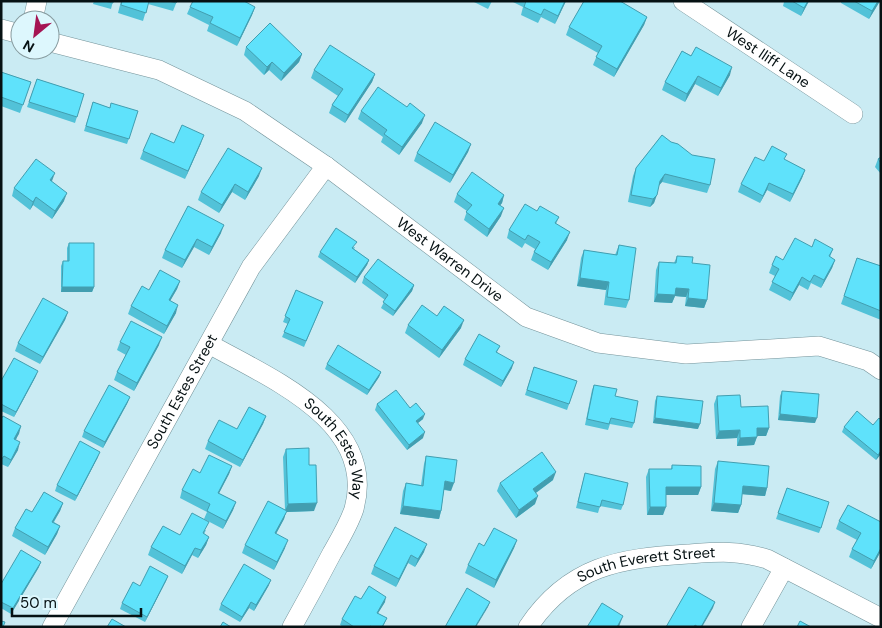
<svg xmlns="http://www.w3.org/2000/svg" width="882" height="628" font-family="'DM Sans',sans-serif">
  <rect width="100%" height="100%" fill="#caebf3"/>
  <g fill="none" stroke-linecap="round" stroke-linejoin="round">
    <defs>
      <g id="minor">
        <path id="s1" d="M683 1 853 114"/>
        <polyline points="33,20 37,1"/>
        <polyline points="1,29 20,34"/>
        <path id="s2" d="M50 42 159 70 245 111 326 166 526 317 598 343 686 354 819 346 868 361 881 370"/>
        <path id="s3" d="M209 344C269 378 378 422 354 509 349 524 340 539 332 553 319 578 306 602 292 627"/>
        <path id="s4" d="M52 627 251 267 326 166"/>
        <path id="s5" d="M528 627C569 566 619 558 688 554 717 552 738 550 767 559L881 618"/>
        <polyline points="751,627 784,568"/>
      </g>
    </defs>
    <!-- minor casing -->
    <use href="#minor" stroke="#74939a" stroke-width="20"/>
    <!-- minor -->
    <use href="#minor" stroke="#fff" stroke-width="19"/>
  </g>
  <!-- wall -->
  <g fill="#52c2d8">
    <polygon points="94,1 113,1 111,9 93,4"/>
    <polygon points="121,1 177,1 173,11 148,4 143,21 118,13"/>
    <polygon points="472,1 492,1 488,9"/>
    <polygon points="511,1 566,1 555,24 541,17 538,23 521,15 523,7"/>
    <polygon points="784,1 809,1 801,16 783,6 784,2"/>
    <polygon points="841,1 880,1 869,19 841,3"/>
    <polygon points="190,7 255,7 252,15 237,46 207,31 209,25 187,14"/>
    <polygon points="647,17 644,25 614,77 593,65 598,53 566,35 569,27"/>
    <polygon points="246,47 302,54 299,62 281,81 269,70 264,75 244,55"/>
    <polygon points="682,51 730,75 718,96 695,84 685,102 662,90 665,82"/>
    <polygon points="314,70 375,74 372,82 345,123 329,113 332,105 338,96 311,78"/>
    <polygon points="1,72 31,82 20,113 1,106"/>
    <polygon points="37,79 84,94 75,123 27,107"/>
    <polygon points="93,102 110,108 138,111 127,144 84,131"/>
    <polygon points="361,111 422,123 399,155 381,142 383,137 358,119"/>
    <polygon points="662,135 710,185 707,193 662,182 658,186 654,203 650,207 628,202 633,176 636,168"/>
    <polygon points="174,143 201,143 185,179 140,159 143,151"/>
    <polygon points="471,144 468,152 450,183 414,161 417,153"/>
    <polygon points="881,157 881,174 875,167 878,159"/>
    <polygon points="785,160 805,170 802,178 790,202 767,190 760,203 738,192 741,184 764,161"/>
    <polygon points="259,176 245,200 232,192 219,213 198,200 201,192"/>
    <polygon points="52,182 64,201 52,219 33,205 30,210 12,196 14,188"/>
    <polygon points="457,194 504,195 502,203 500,205 501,216 487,237 464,220 467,211 454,202"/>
    <polygon points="188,206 221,233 209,255 194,247 182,268 162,258 165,250"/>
    <polygon points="537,211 559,217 556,224 567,240 548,270 531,260 535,249 525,243 522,248 507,238 509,230"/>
    <polygon points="69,243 94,287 92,292 61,292 61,266 63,261 67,261 67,248"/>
    <polygon points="619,245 629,300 626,308 604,305 606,290 577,286 581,258 584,250 615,255"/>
    <polygon points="355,247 354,249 369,260 367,265 355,283 318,257 320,252"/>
    <polygon points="812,247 833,249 830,257 835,260 832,268 821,288 811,283 808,290 799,285 790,301 769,290 775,276 769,273 772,265"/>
    <polygon points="677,256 692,263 707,300 704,308 685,306 686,297 675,296 672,303 654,302 656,270 659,262 674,263"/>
    <polygon points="857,258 881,266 881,320 841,304"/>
    <polygon points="364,277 414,285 412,291 393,316 381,308 385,300 362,283"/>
    <polygon points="180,281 177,289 170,301 176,313 164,334 128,314 131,306 149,290"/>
    <polygon points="296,290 321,307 304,347 282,337 288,324 283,322"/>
    <polygon points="68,312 65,320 40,364 15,351 18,343"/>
    <polygon points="437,316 461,328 439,358 405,333 408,325"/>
    <polygon points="120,342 159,345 134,391 114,380 117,372 126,355 117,350"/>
    <polygon points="500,346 497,352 512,368 501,387 463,365 465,359"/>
    <polygon points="327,364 381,372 379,377 367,395 325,369"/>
    <polygon points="534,367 577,381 567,410 525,395"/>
    <polygon points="36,376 14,417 1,411 1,381"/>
    <polygon points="594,385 615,396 634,423 632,428 610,424 608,430 585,425 592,390"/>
    <polygon points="782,391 815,423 778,420 780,396"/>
    <polygon points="657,396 698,429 653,423 655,401"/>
    <polygon points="717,396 741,407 769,428 766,436 757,436 754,445 737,446 737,438 716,439 714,404"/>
    <polygon points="128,402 103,448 82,437 84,431"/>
    <polygon points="377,404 410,408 423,419 418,423 423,438 407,450 375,410"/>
    <polygon points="266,416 263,424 240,467 205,449 208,441 237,429"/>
    <polygon points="1,419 21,426 16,440 18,450 8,467 1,464"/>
    <polygon points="873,425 881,454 876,460 842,432 844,427"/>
    <polygon points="286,449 309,465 314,511 286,512 284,519 276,534 285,548 274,570 242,553 245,545 285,510 283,457"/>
    <polygon points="426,456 451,491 444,490 441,511 439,519 400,514 403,491 406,483 421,485 424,464"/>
    <polygon points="98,457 75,501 55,491 57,485"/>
    <polygon points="718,461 767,488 765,496 742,494 741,505 738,513 711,511 715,469"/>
    <polygon points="672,465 701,487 698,495 666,495 663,515 647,515 646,477 649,469 671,469"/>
    <polygon points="232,466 229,474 219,493 236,502 233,510 223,529 204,519 207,512 180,498 182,490 200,473"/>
    <polygon points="585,473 623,505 621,510 600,506 598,513 576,508"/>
    <polygon points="553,480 536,493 535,504 516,518 497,491 500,483"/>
    <polygon points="787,488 821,528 819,533 776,519"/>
    <polygon points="63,503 60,511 54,522 60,526 57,534 45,555 12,536 15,528 32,512"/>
    <polygon points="848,505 881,551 871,569 849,557 852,549 857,540 836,529 839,521"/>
    <polygon points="206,530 204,534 209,537 206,545 198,558 192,555 182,574 148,555 151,547 180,535"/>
    <polygon points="517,540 514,548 494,588 465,573 468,565"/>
    <polygon points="424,552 415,567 408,563 396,587 371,574 374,566"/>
    <polygon points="39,567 11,614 1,608 1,584"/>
    <polygon points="168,576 166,581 145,622 120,609 122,603 140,586"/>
    <polygon points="269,585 254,611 249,608 240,622 219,610 221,604"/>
    <polygon points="361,599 385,602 378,613 387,618 383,627 343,627 340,625 342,619"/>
  </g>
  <!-- shaded-wall -->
  <g fill="#429eb0">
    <polygon points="565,1 566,1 555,24 558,16"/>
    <polygon points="808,1 809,1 801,16 804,8"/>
    <polygon points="878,1 880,1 869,19 872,11"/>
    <polygon points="255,7 252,15 237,46 240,38"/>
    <polygon points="647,17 644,25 614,77 617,69"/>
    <polygon points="302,54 299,62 281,81 284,73"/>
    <polygon points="272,62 269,70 264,75 267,67"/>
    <polygon points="732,67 730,75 718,96 721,88"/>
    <polygon points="375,74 372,82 345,123 348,115"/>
    <polygon points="698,76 695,84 685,102 687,94"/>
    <polygon points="425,115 422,123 399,155 402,147"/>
    <polygon points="204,135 201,143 185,179 188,171"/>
    <polygon points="471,144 468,152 450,183 453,175"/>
    <polygon points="262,168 259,176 245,200 248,192"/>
    <polygon points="805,170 802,178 790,202 793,194"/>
    <polygon points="55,173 52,181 47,188 50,180"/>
    <polygon points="665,174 662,182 657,188 660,181"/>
    <polygon points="769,183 767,190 760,203 763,196"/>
    <polygon points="235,184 232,192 219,213 222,205"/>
    <polygon points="67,193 64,201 52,219 55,211"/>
    <polygon points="504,195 502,203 495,212 498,204"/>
    <polygon points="657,195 654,203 650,207 653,199"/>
    <polygon points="36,197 33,205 30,210 33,202"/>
    <polygon points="504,208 501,216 487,237 489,229"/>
    <polygon points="224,225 221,233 209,255 212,247"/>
    <polygon points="570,232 567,240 548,270 551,262"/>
    <polygon points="197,239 194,247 182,268 185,260"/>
    <polygon points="369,260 367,265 355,283 357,277"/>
    <polygon points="835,260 832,268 821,288 824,280"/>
    <polygon points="802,277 799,285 790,301 793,293"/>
    <polygon points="580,278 609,282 606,290 577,286"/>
    <polygon points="180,281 177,289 166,308 169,300"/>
    <polygon points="414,285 412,291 393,316 395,311"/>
    <polygon points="62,287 94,287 92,292 61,292"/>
    <polygon points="676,288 689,289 686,297 675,296 672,303 654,302 657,294"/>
    <polygon points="688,298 707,300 704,308 685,306"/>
    <polygon points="178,305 176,313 164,334 167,326"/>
    <polygon points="68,312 65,320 40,364 43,357"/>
    <polygon points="464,320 461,328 439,358 442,350"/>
    <polygon points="162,337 159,345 134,391 137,383"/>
    <polygon points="514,362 512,368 501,387 503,381"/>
    <polygon points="38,371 36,376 14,417 16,412"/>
    <polygon points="381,372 379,377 367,395 369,390"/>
    <polygon points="130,397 128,402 103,448 105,442"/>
    <polygon points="425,414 423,419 414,426 416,421"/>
    <polygon points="780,414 817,418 815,423 778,420"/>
    <polygon points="266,416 263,424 240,467 243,460"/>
    <polygon points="655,418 700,424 698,429 653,423"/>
    <polygon points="21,426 19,434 11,447 14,439"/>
    <polygon points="757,428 769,428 766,436 754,436"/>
    <polygon points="740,430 737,438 716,439 719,431"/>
    <polygon points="425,432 423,438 407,450 409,445"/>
    <polygon points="757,437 754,445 737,446 740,438"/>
    <polygon points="20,442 18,450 8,467 11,460"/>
    <polygon points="881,451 881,454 876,460 878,455"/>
    <polygon points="100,452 98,457 75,501 77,496"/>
    <polygon points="232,466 229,474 215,501 218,493"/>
    <polygon points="556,472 553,480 530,497 533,489"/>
    <polygon points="445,481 454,483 451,491 442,489"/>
    <polygon points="743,486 767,488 765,496 740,494"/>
    <polygon points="666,487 701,487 698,495 663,495"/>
    <polygon points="538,496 535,504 516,518 519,510"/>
    <polygon points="236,502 233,510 223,529 226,521"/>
    <polygon points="63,503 60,511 49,529 52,522"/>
    <polygon points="317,503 314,511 286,512 284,519 272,541 288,504"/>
    <polygon points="714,503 741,505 738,513 711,511"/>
    <polygon points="403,506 441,511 439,519 400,514"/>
    <polygon points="650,507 666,507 663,515 647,515"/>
    <polygon points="60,526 57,534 45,555 48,547"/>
    <polygon points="209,537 206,545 198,558 201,550"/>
    <polygon points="288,540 285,548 274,570 277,562"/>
    <polygon points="517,540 514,548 494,588 496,580"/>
    <polygon points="427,544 424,552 415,567 418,559"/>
    <polygon points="195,548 192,555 182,574 185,566"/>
    <polygon points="881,548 881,551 871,569 874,561"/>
    <polygon points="411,555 408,563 396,587 399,579"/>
    <polygon points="41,562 39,567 11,614 13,608"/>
    <polygon points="168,576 166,581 145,622 147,617"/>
    <polygon points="271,580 269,585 254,611 256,605"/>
    <polygon points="386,597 385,602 375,618 377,613"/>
    <polygon points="251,602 249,608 240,622 242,617"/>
    <polygon points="490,602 488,607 476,627 475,627"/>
    <polygon points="715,602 713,608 702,627 701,627"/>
    <polygon points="623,616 620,624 619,627 617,627"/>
  </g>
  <!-- building -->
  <g fill="#5fe2fb" stroke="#429eb0">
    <polygon points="104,1 113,1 113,3"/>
    <polygon points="122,1 149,1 146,13 121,5"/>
    <polygon points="169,1 177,1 176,3"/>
    <polygon points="193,1 244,1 255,7 240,38 210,23 213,17 190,7"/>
    <polygon points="526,1 565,1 558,16 544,9 541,15 524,7"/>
    <polygon points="584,1 620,1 647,17 617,69 596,57 602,46 569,27"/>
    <polygon points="792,1 808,1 804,8"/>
    <polygon points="854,1 878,1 872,11"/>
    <polygon points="270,23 302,54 284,73 272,62 267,67 246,47"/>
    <polygon points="330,45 375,74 348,115 332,105 343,89 314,70"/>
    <polygon points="696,47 732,67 721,88 698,76 687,94 665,82 682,51 691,56"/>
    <polygon points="1,72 31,82 23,105 1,97"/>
    <polygon points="37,79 84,94 77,117 29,102"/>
    <polygon points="378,87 407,107 410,103 425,115 402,147 384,134 387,130 361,111"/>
    <polygon points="93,102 110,108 111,103 138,111 129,139 86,126"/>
    <polygon points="435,122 471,144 453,175 417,153"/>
    <polygon points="182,125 204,135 188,171 143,151 151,133 174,143"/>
    <polygon points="662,135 671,142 678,144 692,155 715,159 710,185 665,174 660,181 657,195 653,199 631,195 636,168"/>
    <polygon points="772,146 787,154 784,159 805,170 793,194 769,183 763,196 741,184 755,157 764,161"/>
    <polygon points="228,148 262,168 248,192 235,184 222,205 201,192"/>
    <polygon points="881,157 881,163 878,159"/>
    <polygon points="36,159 55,173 50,180 67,193 55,211 36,197 33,202 14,188"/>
    <polygon points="472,172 504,195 498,204 504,208 489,229 466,212 472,205 457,194"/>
    <polygon points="525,204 537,211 540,206 559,217 555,223 570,232 551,262 534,252 540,242 528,235 525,240 509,230"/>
    <polygon points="188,206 224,225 212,247 197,239 185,260 165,250"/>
    <polygon points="336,228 357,242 352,248 369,260 357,277 320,252"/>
    <polygon points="795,238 812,247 815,239 833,249 829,256 835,260 824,280 814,275 810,282 802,277 793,293 772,282 779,269 772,265 776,256 783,260"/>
    <polygon points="69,243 94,243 94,287 62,287 63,261 69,261"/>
    <polygon points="619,245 636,248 629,300 607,297 609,282 580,278 584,250 617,255"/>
    <polygon points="677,256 693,257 692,263 710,265 707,300 688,298 689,289 676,288 675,295 657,294 659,262 676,263"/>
    <polygon points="857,258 881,266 881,311 844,296"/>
    <polygon points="378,259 414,285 395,311 383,302 388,295 364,277"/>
    <polygon points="160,270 180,281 169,300 178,305 167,326 131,306 142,286 149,290"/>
    <polygon points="296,290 323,302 306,341 284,332 290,319 285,316"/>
    <polygon points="43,298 68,312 43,357 18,343"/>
    <polygon points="422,305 437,316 444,306 464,320 442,350 408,325"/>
    <polygon points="131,321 162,337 137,383 117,372 130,347 120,342"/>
    <polygon points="479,334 500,346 496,352 514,362 503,381 465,359"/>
    <polygon points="338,345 381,372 369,390 327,364"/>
    <polygon points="14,358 38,371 16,412 1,404 1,387 2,386 1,385 1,381"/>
    <polygon points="534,367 577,381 569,404 527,390"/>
    <polygon points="109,385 130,397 105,442 84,431"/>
    <polygon points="594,385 617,389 615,396 638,401 634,423 611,418 609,424 587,419"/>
    <polygon points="396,390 410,408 416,403 425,414 416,421 425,432 409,445 377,404"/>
    <polygon points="782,391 819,394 817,418 780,414"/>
    <polygon points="740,395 741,407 768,406 769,428 757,428 757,437 740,438 740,430 719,431 717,396"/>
    <polygon points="657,396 703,401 700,424 655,418"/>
    <polygon points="249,407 266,416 243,460 208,441 219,420 237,429"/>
    <polygon points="857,411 873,425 879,418 881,420 881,451 878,455 844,427"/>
    <polygon points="3,416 21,426 14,439 20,442 11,460 4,456 1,460 1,419"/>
    <polygon points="80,441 100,452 77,496 57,485"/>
    <polygon points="309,448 309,465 316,465 317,503 288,504 286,449"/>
    <polygon points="542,452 556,472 533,489 538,496 519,510 500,483"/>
    <polygon points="209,455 232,466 218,493 236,502 226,521 207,511 210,504 182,490 193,469 200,473"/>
    <polygon points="426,456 457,460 454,483 445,481 441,511 403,506 406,483 423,486"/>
    <polygon points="718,461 769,466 767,488 743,486 741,505 714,503"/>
    <polygon points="672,465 701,466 701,487 666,487 666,507 650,507 649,469 672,469"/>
    <polygon points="585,473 628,483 623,505 602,500 600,507 578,502"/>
    <polygon points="787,488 829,502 821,528 778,513"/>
    <polygon points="44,492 63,503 52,522 60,526 48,547 15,528 26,509 32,512"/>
    <polygon points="268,501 287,511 275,533 288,540 277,562 245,545"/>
    <polygon points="848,505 881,522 881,548 874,561 852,549 861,533 839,521"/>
    <polygon points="192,513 209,522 203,533 209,537 201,550 195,548 185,566 151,547 163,526 180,535"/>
    <polygon points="395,527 427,544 418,559 411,555 399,579 374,566"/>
    <polygon points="494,528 517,540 496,580 468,565 479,543 484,546"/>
    <polygon points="21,550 41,562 13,608 1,602 1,584"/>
    <polygon points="244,564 271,580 256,605 251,602 242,617 221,604"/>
    <polygon points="150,566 168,576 147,617 122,603 133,582 140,586"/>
    <polygon points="369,586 386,597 377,613 387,618 382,627 372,627 370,626 370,627 354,627 342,619 355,596 361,599"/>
    <polygon points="689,587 715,602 701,627 698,627 695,625 694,627 666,627"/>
    <polygon points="467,588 490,602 475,627 445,627"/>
    <polygon points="602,603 623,616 617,627 587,627"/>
    <polygon points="112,619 126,627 107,627"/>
    <polygon points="1,621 5,622 3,627 1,627"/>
    <polygon points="800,621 811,627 797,627"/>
    <polygon points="223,622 231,627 220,627"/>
  </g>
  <g text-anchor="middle" stroke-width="5" stroke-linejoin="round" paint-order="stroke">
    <!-- street labels -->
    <g font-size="15" fill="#061113" stroke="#ddf7fd">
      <text dy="5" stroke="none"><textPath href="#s1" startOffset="102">West Iliff Lane</textPath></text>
      <text dy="5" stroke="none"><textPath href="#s2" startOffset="461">West Warren Drive</textPath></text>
      <text dy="5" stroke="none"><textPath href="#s4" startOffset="269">South Estes Street</textPath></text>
      <text dy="5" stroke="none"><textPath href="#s3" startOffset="171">South Estes Way</textPath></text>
      <text dy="5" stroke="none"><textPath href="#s5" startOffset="141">South Everett Street</textPath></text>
    </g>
  </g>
  <!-- border -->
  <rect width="882" height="628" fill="none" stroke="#061113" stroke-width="5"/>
  <!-- north arrow -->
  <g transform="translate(35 35) rotate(209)"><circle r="24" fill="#ddf7fd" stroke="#879b9f"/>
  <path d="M0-4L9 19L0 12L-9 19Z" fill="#a51453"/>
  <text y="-8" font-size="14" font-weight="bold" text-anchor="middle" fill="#061113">N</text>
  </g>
  <!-- scale -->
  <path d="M12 608v8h129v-8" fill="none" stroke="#061113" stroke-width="2.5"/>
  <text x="20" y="608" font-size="15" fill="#061113" stroke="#ddf7fd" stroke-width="4" paint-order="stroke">50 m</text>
</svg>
